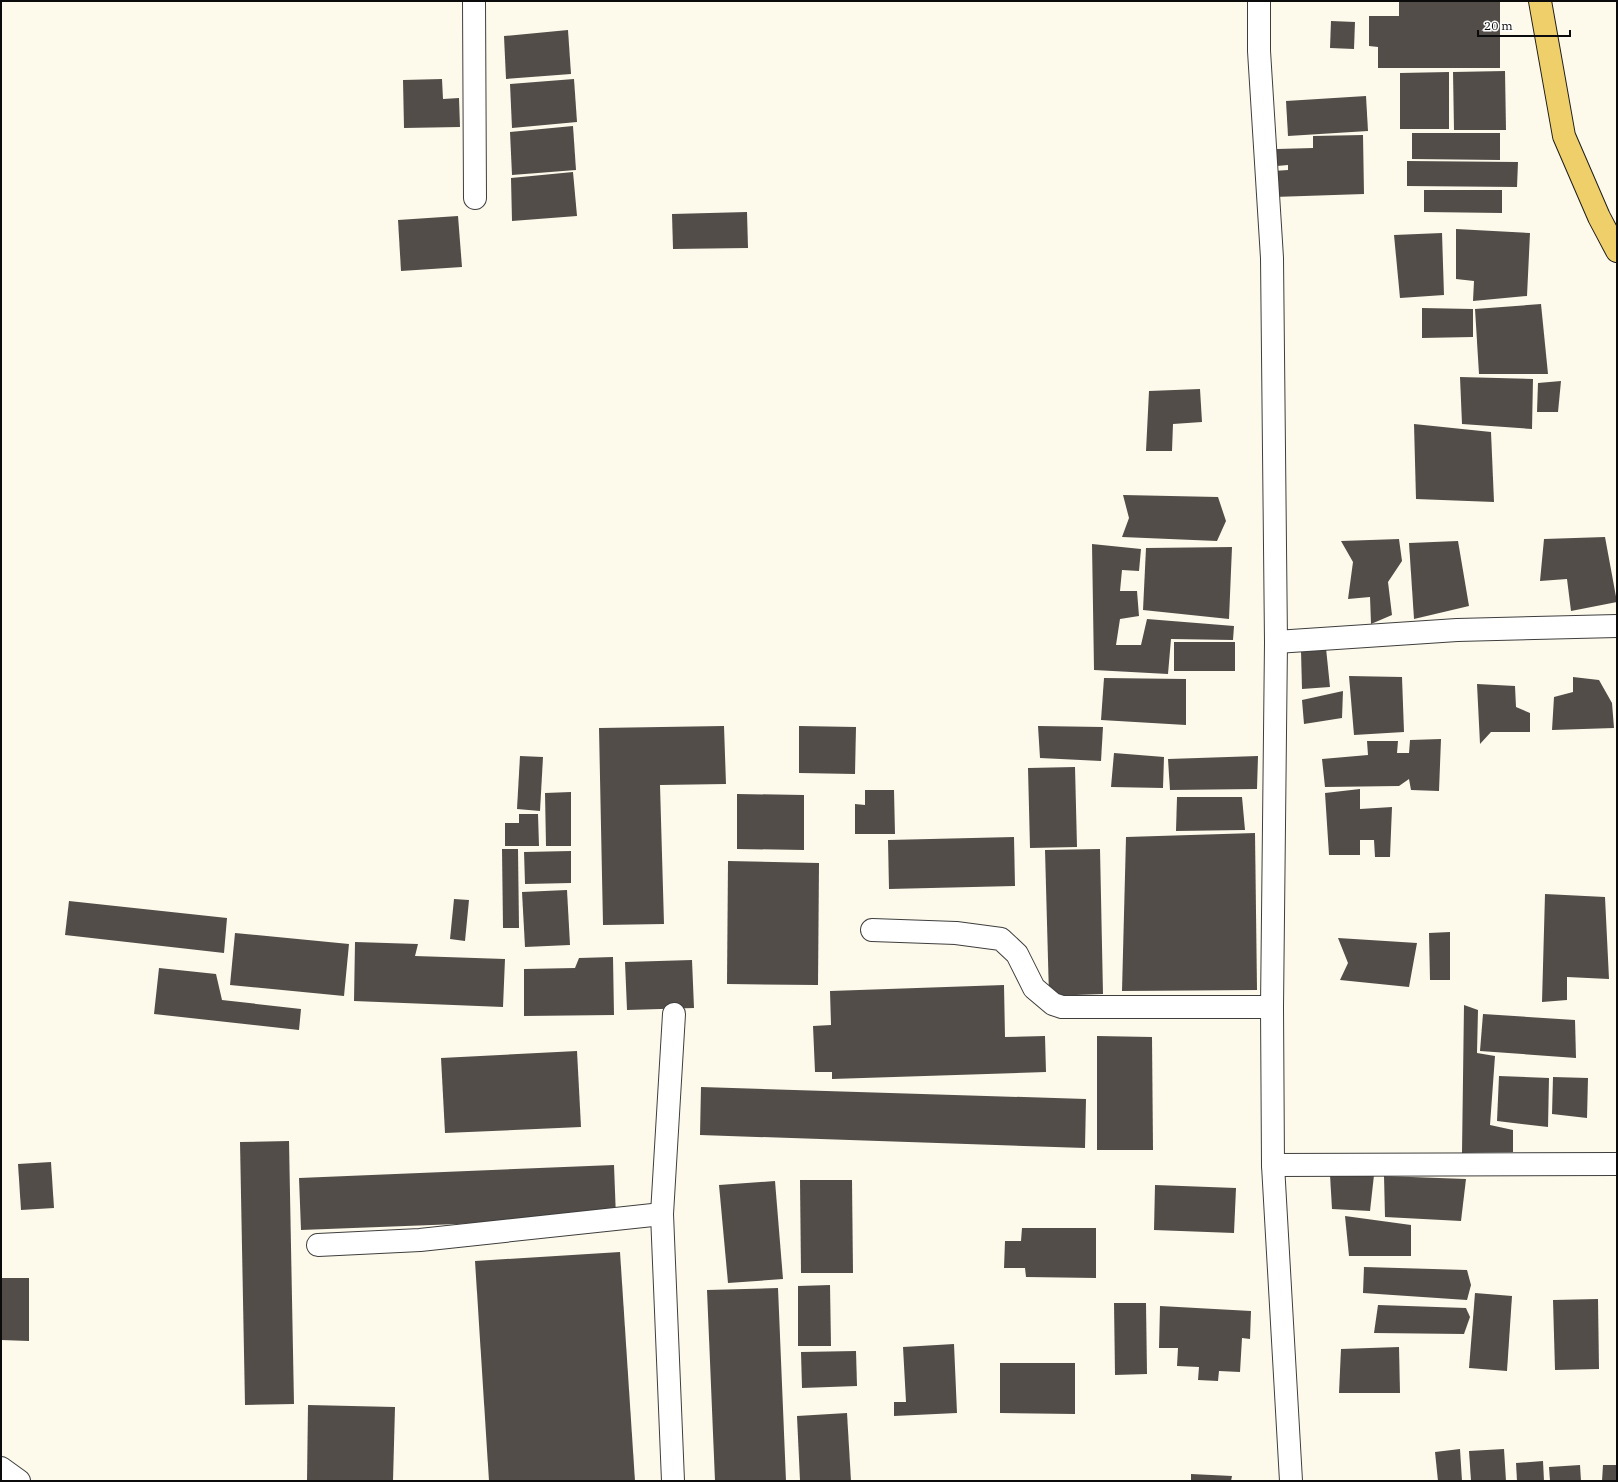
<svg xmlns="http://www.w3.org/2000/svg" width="1618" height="1482" font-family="'IBM Plex Serif',serif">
  <rect width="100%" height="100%" fill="#fefaeb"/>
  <!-- building -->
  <g fill="#534d49">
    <polygon points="1399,1 1500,1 1500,68 1378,68 1378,47 1369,46 1369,16 1399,16"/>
    <polygon points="1331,21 1355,22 1354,49 1330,48"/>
    <polygon points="568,30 571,74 506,79 504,36"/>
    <polygon points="1505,71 1506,130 1454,130 1453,72"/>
    <polygon points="1449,72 1449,129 1400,129 1400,73"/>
    <polygon points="442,79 443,99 459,98 460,127 404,128 403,80"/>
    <polygon points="574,79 577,122 512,128 510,84"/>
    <polygon points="1366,96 1368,131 1288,136 1286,101"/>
    <polygon points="573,126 576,170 512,175 510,132"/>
    <polygon points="1412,133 1500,133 1500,160 1412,159"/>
    <polygon points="1363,135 1364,194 1274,197 1273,171 1288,170 1288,165 1277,166 1277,149 1313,148 1313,136"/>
    <polygon points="1407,161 1518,162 1517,187 1407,186"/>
    <polygon points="573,172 577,216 512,221 511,178"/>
    <polygon points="1424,190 1502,190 1502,213 1424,212"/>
    <polygon points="747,212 748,248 673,249 672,214"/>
    <polygon points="458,216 462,267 401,271 398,220"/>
    <polygon points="1456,229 1530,233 1527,296 1473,301 1474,281 1456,279"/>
    <polygon points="1442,233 1444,295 1400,298 1394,235"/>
    <polygon points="1541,304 1548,374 1479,374 1475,309"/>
    <polygon points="1422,308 1473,309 1473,337 1422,338"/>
    <polygon points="1460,377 1533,379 1532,429 1462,424"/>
    <polygon points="1561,381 1558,412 1537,412 1538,383"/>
    <polygon points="1200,389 1202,422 1173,424 1172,451 1146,451 1149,391"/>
    <polygon points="1414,424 1491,432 1494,502 1416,499"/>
    <polygon points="1123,495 1218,497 1226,521 1217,541 1122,537 1129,518"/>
    <polygon points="1605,537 1617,602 1571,611 1567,579 1540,581 1544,539"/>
    <polygon points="1399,539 1402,561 1388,582 1392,615 1371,624 1370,597 1348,599 1353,562 1341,541"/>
    <polygon points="1458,541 1469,606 1414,619 1409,543"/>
    <polygon points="1092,544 1141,549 1139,571 1122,570 1120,591 1137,591 1139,616 1120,619 1116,645 1141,645 1147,619 1234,626 1233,640 1171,639 1168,674 1094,670"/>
    <polygon points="1232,547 1229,619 1143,610 1146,548"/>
    <rect x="1174" y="642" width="61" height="29"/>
    <polygon points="1326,648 1330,687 1302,689 1301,651"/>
    <polygon points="1349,676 1402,677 1404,732 1354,735"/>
    <polygon points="1573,677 1599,680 1612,703 1614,728 1552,730 1554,697 1573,692"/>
    <polygon points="1104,678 1186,679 1186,725 1101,720"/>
    <polygon points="1477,684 1515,686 1516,707 1530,713 1530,732 1491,732 1480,744"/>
    <polygon points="1343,691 1342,718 1304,724 1302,700"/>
    <polygon points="724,726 726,784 660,785 664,924 603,925 599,728"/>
    <polygon points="799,726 856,727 855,774 799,773"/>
    <polygon points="1038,726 1103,727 1101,761 1040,758"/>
    <polygon points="1441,739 1439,791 1411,790 1409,779 1399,786 1325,787 1322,759 1368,755 1367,741 1398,741 1397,753 1409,753 1410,740"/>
    <polygon points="1114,753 1164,757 1163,788 1111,787"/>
    <polygon points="520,756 543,757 540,811 517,809"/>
    <polygon points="1258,756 1257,789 1170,790 1168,759"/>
    <polygon points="1075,767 1077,847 1030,848 1028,768"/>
    <polygon points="1360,789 1360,809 1392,807 1390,857 1375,857 1374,840 1360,840 1360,855 1329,855 1325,793"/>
    <polygon points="865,790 894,790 895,834 855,834 855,804 865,805"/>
    <polygon points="571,792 571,846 546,846 545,793"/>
    <polygon points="737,794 804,795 804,850 737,849"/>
    <polygon points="1177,797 1242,797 1245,830 1176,831"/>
    <polygon points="519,814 538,814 539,846 505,846 505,823 519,823"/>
    <polygon points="1255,833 1257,990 1122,991 1126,837"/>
    <polygon points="1014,837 1015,886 889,889 888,840"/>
    <polygon points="502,849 518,849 519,928 503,928"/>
    <polygon points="1100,849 1103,994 1049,996 1045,850"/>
    <polygon points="571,851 571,883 525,884 524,852"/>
    <polygon points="728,861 819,863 818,985 727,984"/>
    <polygon points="567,890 570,945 525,947 522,892"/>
    <polygon points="1545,894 1605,897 1609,979 1567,977 1567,1000 1542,1002"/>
    <polygon points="454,899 469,900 465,941 450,939"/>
    <polygon points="69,901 227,918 224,953 65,935"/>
    <polygon points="1450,932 1450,980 1430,980 1429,933"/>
    <polygon points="235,933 349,944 344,996 230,985"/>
    <polygon points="1338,938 1417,943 1409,987 1340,980 1348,963"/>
    <polygon points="355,942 418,944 415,956 505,959 503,1007 354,1001"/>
    <polygon points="613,957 614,1015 524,1016 524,969 575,968 579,958"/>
    <polygon points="692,960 694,1008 627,1010 625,962"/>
    <polygon points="159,968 216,974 222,1000 301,1009 299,1030 154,1014"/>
    <polygon points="1004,985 1005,1037 1045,1036 1046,1072 832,1079 832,1072 815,1072 813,1026 831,1025 830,991"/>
    <polygon points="1464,1005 1478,1010 1477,1053 1495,1056 1490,1125 1513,1130 1513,1152 1462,1153"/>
    <polygon points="1483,1014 1575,1020 1576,1058 1480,1051"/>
    <polygon points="1097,1036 1152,1037 1153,1150 1097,1150"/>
    <polygon points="577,1051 581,1127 445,1133 441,1058"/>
    <polygon points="1499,1076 1549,1078 1548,1127 1497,1121"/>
    <polygon points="1553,1077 1588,1078 1587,1118 1552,1114"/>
    <polygon points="701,1087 1086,1099 1085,1148 700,1135"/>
    <polygon points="289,1141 294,1404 245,1405 240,1142"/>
    <polygon points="51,1162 54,1208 21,1210 18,1164"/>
    <polygon points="614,1165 616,1218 301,1230 299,1178"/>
    <polygon points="1330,1175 1374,1175 1370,1211 1332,1209"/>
    <polygon points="1384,1176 1466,1179 1461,1221 1385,1217"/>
    <polygon points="800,1180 852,1180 853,1273 801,1273"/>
    <polygon points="775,1181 783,1279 728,1283 719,1185"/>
    <polygon points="1155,1185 1236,1188 1234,1233 1154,1230"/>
    <polygon points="1345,1216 1411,1225 1411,1256 1349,1256"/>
    <polygon points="1022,1228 1096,1228 1096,1278 1026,1277 1025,1268 1004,1268 1005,1241 1021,1241"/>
    <polygon points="620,1252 635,1481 489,1481 475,1261"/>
    <polygon points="1364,1267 1467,1270 1471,1285 1467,1300 1363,1293"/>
    <polygon points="1,1278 29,1278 29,1341 1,1340"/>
    <polygon points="830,1285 831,1346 798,1346 798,1286"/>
    <polygon points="778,1288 786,1481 715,1481 707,1290"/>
    <polygon points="1475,1293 1512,1296 1507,1371 1469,1368"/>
    <polygon points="1598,1299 1599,1369 1555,1370 1553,1300"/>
    <polygon points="1114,1303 1146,1303 1147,1374 1115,1375"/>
    <polygon points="1378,1305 1466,1308 1470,1317 1464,1334 1374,1333"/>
    <polygon points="1160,1306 1251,1311 1250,1339 1242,1338 1240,1372 1219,1371 1218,1381 1198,1380 1199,1367 1177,1366 1178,1348 1159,1348"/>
    <polygon points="954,1344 957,1413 894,1416 894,1402 906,1402 903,1347"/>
    <polygon points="1399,1347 1400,1393 1339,1393 1341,1349"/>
    <polygon points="856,1351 857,1386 802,1388 801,1352"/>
    <polygon points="1000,1363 1075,1363 1075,1414 1000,1413"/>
    <polygon points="308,1405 395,1407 393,1481 307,1481"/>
    <polygon points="847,1413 851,1481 800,1481 797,1416"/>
    <polygon points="1460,1449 1462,1481 1438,1481 1435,1452"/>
    <polygon points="1504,1449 1506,1481 1471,1481 1469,1451"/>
    <polygon points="1543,1461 1544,1481 1517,1481 1516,1463"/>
    <polygon points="1580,1465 1581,1481 1550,1481 1549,1467"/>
    <polygon points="1603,1465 1617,1465 1617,1481 1602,1481"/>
    <polygon points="1191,1474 1232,1476 1231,1481 1191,1481"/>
  </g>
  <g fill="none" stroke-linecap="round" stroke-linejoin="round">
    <defs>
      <g id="minor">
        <polyline points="474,1 475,198"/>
        <polyline points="1259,1 1259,51 1272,258 1276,642 1272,1007 1273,1165 1291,1481"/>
        <polyline points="1276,642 1457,630 1617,626"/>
        <polyline points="872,930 956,933 1001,939 1017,954 1034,988 1053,1004 1062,1007 1272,1007"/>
        <polyline points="1273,1165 1617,1164"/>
        <polyline points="318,1245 420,1240 662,1214"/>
        <polyline points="1,1468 19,1481"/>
        <polyline points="673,1481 662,1214 674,1014"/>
      </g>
      <polyline id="major" points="1540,1 1564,136 1599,217 1617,251"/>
    </defs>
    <!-- minor casing -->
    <use href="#minor" stroke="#3e3e3e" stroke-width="24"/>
    <!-- major casing -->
    <use href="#major" stroke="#1c1c1c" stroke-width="24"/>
    <!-- minor -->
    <use href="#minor" stroke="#fff" stroke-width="22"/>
    <!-- major -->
    <use href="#major" stroke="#efcf6a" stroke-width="22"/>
  </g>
  <!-- border -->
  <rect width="1618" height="1482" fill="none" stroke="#0b0b0b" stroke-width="4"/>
  <!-- scale -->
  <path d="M1478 30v6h92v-6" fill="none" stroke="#0b0b0b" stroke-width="2"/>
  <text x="1484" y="30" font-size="12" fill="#0b0b0b" stroke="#ffffff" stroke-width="3" paint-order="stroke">20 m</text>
</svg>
